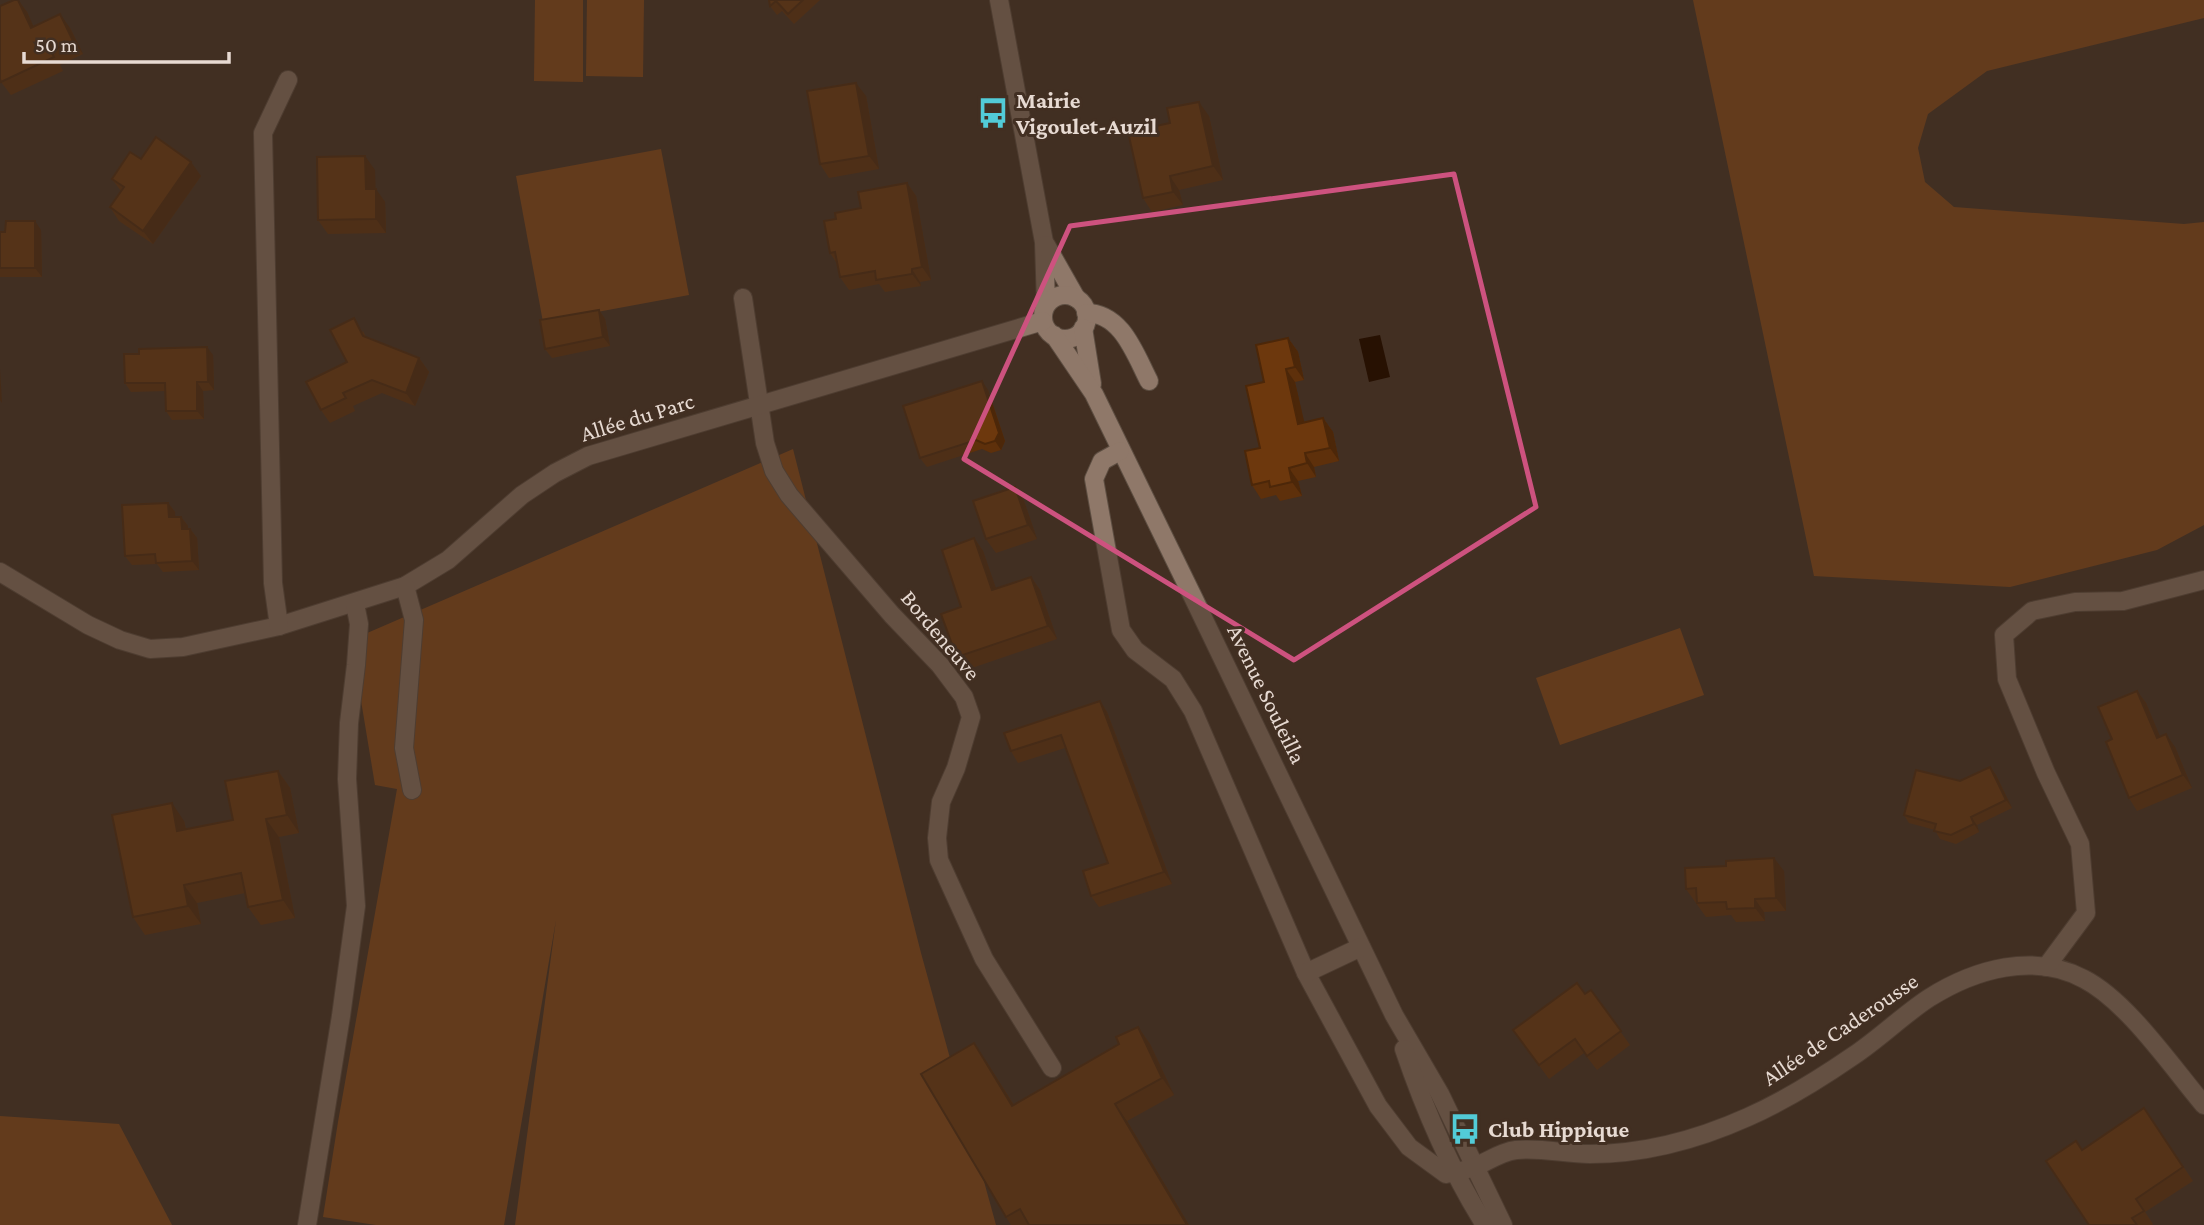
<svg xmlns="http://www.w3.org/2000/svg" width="2204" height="1225" font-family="'Crimson Pro',serif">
  <rect width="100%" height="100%" fill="#422f22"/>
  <!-- green -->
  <g fill="#8c4a16">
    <polygon points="535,0 583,0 583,82 534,81"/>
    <polygon points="587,0 644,0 643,77 586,76"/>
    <polygon points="1693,0 2204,0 2204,18 1987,71 1928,114 1918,148 1925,182 1954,207 2184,224 2204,222 2204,525 2157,550 2010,587 1814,576"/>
    <polygon points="661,149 689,295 543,322 516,176"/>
    <polygon points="793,449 921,953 996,1225 515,1225 556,920 504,1225 376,1225 323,1217 338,1122 397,789 375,785 351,640"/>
    <polygon points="1680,628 1704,695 1560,745 1536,678"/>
    <polygon points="0,1116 119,1124 172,1225 0,1225"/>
  </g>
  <!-- water -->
  <polygon fill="#271102" points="1380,335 1390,377 1369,382 1359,339"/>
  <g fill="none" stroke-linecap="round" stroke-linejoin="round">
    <defs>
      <g id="minor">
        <polyline points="999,0 1044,242 1046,305"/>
        <polyline points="1046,245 1076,298"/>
        <circle cx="1065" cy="317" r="22"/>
        <polyline points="743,298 765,443 774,471 789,495 892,615 940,665 964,697 971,717 956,768 941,802 937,838 939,860 984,959 1052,1068"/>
        <path d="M1086 313C1122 313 1135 354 1149 381"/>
        <polyline points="1083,328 1092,384"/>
        <polyline points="1054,335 1094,394 1193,597 1394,1015 1440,1094 1503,1225"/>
        <path d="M1120 451 1102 461 1094 479 1121 630 1135 650 1173 679 1193 711 1306 973 1378 1106 1409 1147 1446 1174C1456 1172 1467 1170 1477 1166 1490 1160 1501 1152 1516 1150 1540 1147 1565 1154 1590 1154 1644 1154 1699 1139 1748 1117 1784 1101 1821 1078 1853 1056 1880 1038 1903 1015 1929 998 1975 969 2034 952 2084 979 2127 1001 2172 1067 2204 1105"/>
        <polyline points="0,572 88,625 120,640 150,649 183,647 279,626 405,586 448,560 522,495 555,473 588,456 1043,321"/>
        <polyline points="405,586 414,620 404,748 412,790"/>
        <polyline points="279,626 273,583 263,133 288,80"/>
        <polyline points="2046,967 2086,913 2080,844 2046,773 2007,679 2004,635 2032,611 2075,602 2123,601 2204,580"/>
        <polyline points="1306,973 1361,947"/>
        <path d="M1404 1049C1425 1111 1450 1169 1485 1225"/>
        <polyline points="307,1225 341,1016 356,906 347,779 349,723 356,665 359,624 355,604"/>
      </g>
    </defs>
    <!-- minor casing -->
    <use href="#minor" stroke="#5d4e42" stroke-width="20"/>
    <!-- minor -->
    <use href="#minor" stroke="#8f7869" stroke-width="18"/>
  </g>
  <!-- wall -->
  <g fill="#5e300b">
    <polygon points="18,0 27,12 33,26 70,28 83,54 60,65 63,71 11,95 1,82"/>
    <polygon points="769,0 820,0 794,24 782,11 777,15 770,6"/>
    <polygon points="866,96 879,169 829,178 820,164"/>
    <polygon points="1209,116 1223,180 1179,190 1183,205 1152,212 1143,198"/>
    <polygon points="141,159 201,176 153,244 119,221 110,207 121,191 112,179"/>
    <polygon points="375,170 375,189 385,202 386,233 328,234 318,220"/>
    <polygon points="907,183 916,196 931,280 920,282 921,286 885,292 879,284 849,290 840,277 838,265 830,253 836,219 861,208"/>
    <polygon points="41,230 42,277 0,277 0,232"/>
    <polygon points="599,310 605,319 610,346 552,358 545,349"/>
    <polygon points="363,331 366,337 419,358 429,372 415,406 382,393 353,406 355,411 330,423 321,410"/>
    <polygon points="1288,338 1298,352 1304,380 1295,382 1304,423 1323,418 1333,432 1339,461 1314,467 1316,477 1298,481 1302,496 1280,501 1276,495 1261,499 1252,485 1260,448 1264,382"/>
    <polygon points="213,355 214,390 203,391 204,419 172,420 166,411 166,391 131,392 125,383"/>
    <polygon points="988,390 1005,441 1001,450 991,453 982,449 927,467 920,458"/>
    <polygon points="1015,487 1024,501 1037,539 996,553 986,539"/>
    <polygon points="168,503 175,512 175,517 181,517 188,526 188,529 190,529 197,538 199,570 163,572 157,564 132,565 125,556"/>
    <polygon points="974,538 983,551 996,589 1031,577 1040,590 1057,639 969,669 965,668 956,655 961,607"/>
    <polygon points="2137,691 2146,703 2160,737 2175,747 2192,788 2137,811 2129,798 2112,739"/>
    <polygon points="1100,701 1107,712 1172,884 1099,907 1091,896 1108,863 1065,748 1018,763 1011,751"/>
    <polygon points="1990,767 1996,775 2012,808 1977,825 1979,832 1956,844 1940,839 1935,830 1909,823 1904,815 1960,781"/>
    <polygon points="278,771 290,788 299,833 279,837 295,918 261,925 248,907 245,893 197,903 201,924 145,935 133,917 184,821 186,829 233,820"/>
    <polygon points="1784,871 1786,911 1764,912 1765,921 1736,922 1731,915 1706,917 1686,889"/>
    <polygon points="1591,990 1630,1045 1597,1070 1584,1053 1549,1079 1513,1030 1585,994"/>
    <polygon points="1138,1027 1150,1044 1174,1095 1127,1121 1189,1225 1011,1225 1006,1217 986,1061 1014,1105 1119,1044"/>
    <polygon points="2144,1108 2193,1181 2145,1212 2153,1224 2152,1225 2089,1225 2082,1150"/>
  </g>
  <!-- shaded-wall -->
  <g fill="#4c2709">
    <polygon points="18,0 27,12 40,41 31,28"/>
    <polygon points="60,14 70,28 83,54 73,41"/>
    <polygon points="856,83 866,96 879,169 869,156"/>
    <polygon points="1199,102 1209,116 1223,180 1213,166"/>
    <polygon points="365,156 375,170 376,202 366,189"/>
    <polygon points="191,162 201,176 153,244 143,231"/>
    <polygon points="1170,176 1179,190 1183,205 1173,192"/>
    <polygon points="907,183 916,196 931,280 922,267"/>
    <polygon points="376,189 385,202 386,233 376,219"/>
    <polygon points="35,221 41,230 42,277 35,268"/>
    <polygon points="912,269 920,282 921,286 912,274"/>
    <polygon points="599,310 605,319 610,346 603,337"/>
    <polygon points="1288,338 1298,352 1304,380 1295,367"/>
    <polygon points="207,347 213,355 214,390 208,382"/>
    <polygon points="419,358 429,372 415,406 406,393"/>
    <polygon points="0,369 2,403 0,400"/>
    <polygon points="1286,369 1295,382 1308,438 1298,424"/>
    <polygon points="982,381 988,390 1005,441 1001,450 995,441"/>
    <polygon points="197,382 203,391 204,419 197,411"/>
    <polygon points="1323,418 1333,432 1339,461 1330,448"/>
    <polygon points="1305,453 1314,467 1316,477 1307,463"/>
    <polygon points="1289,468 1298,481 1302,496 1292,482"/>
    <polygon points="1015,487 1024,501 1037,539 1028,525"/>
    <polygon points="168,503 175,512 176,527 169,517"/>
    <polygon points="181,517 188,526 188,538 182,529"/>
    <polygon points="190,529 197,538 199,570 192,561"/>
    <polygon points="974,538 983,551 1001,603 992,590"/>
    <polygon points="1031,577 1040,590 1057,639 1048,626"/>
    <polygon points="2137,691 2146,703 2166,751 2157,738"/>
    <polygon points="1100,701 1107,712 1172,884 1164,872"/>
    <polygon points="2166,734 2175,747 2192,788 2183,775"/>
    <polygon points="1990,767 1996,775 2012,808 2006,800"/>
    <polygon points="278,771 290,788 299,833 287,815"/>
    <polygon points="172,803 184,821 190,849 177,831"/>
    <polygon points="1971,817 1977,825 1979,832 1974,824"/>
    <polygon points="266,819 279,837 295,918 283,900"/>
    <polygon points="1774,858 1784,871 1786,911 1776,898"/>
    <polygon points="184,885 197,903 201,924 188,906"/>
    <polygon points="1755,899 1764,912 1765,921 1755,908"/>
    <polygon points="1138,1027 1150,1044 1174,1095 1162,1078"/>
    <polygon points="974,1043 986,1061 1025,1123 1012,1106"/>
    <polygon points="1115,1104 1127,1121 1189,1225 1187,1225"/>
  </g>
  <!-- building -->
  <g fill="#6d380d" stroke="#4c2709" stroke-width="2">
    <polygon points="14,0 18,0 31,28 60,14 73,41 51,51 54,57 1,82 0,79 0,6"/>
    <polygon points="769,0 803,0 788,14 776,1 770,6"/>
    <polygon points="856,83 869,156 820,164 807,91"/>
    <polygon points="1199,102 1213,166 1170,176 1173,192 1143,198 1128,132 1170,123 1167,108"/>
    <polygon points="156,137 191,162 143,231 110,207 124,187 112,179 130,152 141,159"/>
    <polygon points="365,156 366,189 376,189 376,219 318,220 317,157"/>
    <polygon points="907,183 922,267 912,269 912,274 876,280 875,271 840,277 835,252 830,253 824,221 836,219 835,213 861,208 858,192"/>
    <polygon points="6,221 35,221 35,268 0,268 0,232 5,232"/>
    <polygon points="599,310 603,337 545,349 540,320"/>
    <polygon points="354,318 363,336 419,358 406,393 372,380 343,393 346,398 321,410 306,382 347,362 330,330"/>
    <polygon points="1288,338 1295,367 1286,369 1298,424 1323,418 1330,448 1305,453 1307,463 1289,468 1292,482 1270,487 1269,481 1252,485 1245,451 1260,448 1246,386 1264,382 1256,345"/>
    <polygon points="207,347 208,382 197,382 197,411 166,411 165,383 125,383 124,354 139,354 139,349"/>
    <polygon points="982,381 999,433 995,441 985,444 976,440 920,458 903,406"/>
    <polygon points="1015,487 1028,525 986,539 973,501"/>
    <polygon points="168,503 169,517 181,517 182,529 190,529 192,561 156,563 155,554 125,556 122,505"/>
    <polygon points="974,538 992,590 1031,577 1048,626 960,656 956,655 941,614 961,607 942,550"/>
    <polygon points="2137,691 2157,738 2166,734 2183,775 2129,798 2106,742 2112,739 2098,707"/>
    <polygon points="1100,701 1164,872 1091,896 1083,871 1108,863 1061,735 1011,751 1004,733"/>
    <polygon points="1990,767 2006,800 1971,817 1974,824 1951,835 1934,831 1936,824 1904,815 1916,770 1960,781"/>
    <polygon points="278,771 287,815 266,819 283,900 248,907 241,873 184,885 188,906 133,917 112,815 172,803 177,831 233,820 225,781"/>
    <polygon points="1774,858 1776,898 1755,899 1755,908 1727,909 1726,902 1697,903 1696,888 1686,889 1685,868 1726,866 1726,861"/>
    <polygon points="1577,983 1585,994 1591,990 1621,1031 1587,1056 1575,1039 1539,1065 1513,1030"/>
    <polygon points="1138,1027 1162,1078 1115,1104 1187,1225 1029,1225 1020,1209 1006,1217 921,1074 974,1043 1012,1106 1119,1044 1116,1037"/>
    <polygon points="2144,1108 2183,1167 2136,1199 2144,1211 2132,1218 2137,1225 2089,1225 2046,1161 2076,1141 2082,1150"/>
  </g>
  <!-- marked area -->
  <path d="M0 0H2204V1225H0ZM1454 174 1536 507 1294 660 964 459 1070 226Z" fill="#422f22" fill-opacity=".55" fill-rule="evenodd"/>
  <path fill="none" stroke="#cd527f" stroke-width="5" stroke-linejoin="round" d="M1454 174 1536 507 1294 660 964 459 1070 226Z"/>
  <!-- icons -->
  <defs>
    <symbol id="bus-bare" viewBox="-9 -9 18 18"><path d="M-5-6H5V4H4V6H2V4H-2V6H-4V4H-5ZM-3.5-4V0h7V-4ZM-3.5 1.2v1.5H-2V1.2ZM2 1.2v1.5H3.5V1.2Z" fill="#52cbd7" stroke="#422f22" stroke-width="2.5" paint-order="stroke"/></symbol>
  </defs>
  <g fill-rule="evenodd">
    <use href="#bus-bare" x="971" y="91" width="44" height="44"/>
    <use href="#bus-bare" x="1443" y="1107" width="44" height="44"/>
  </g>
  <g text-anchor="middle" stroke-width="6" stroke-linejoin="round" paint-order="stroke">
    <!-- poi labels -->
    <g font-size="23" font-weight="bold" fill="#e7dad2" stroke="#422f22" text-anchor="start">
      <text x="1016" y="108">Mairie<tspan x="1016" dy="26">Vigoulet-Auzil</tspan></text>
      <text x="1488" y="1137">Club Hippique</text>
    </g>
    <!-- street labels -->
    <g font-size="23" fill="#e7dad2" stroke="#422f22">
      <text transform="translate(637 417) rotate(-17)" y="8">Allée du Parc</text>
      <text transform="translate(941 635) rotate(50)" y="8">Bordeneuve</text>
      <text transform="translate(1267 694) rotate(64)" y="8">Avenue Souleilla</text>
      <text transform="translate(1840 1029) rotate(-34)" y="8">Allée de Caderousse</text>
    </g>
  </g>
  <!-- scale -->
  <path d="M24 52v10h205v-10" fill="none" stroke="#e7dad2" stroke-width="3.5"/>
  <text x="35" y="52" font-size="21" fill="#e7dad2" stroke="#422f22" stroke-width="5" paint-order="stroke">50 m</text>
</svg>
